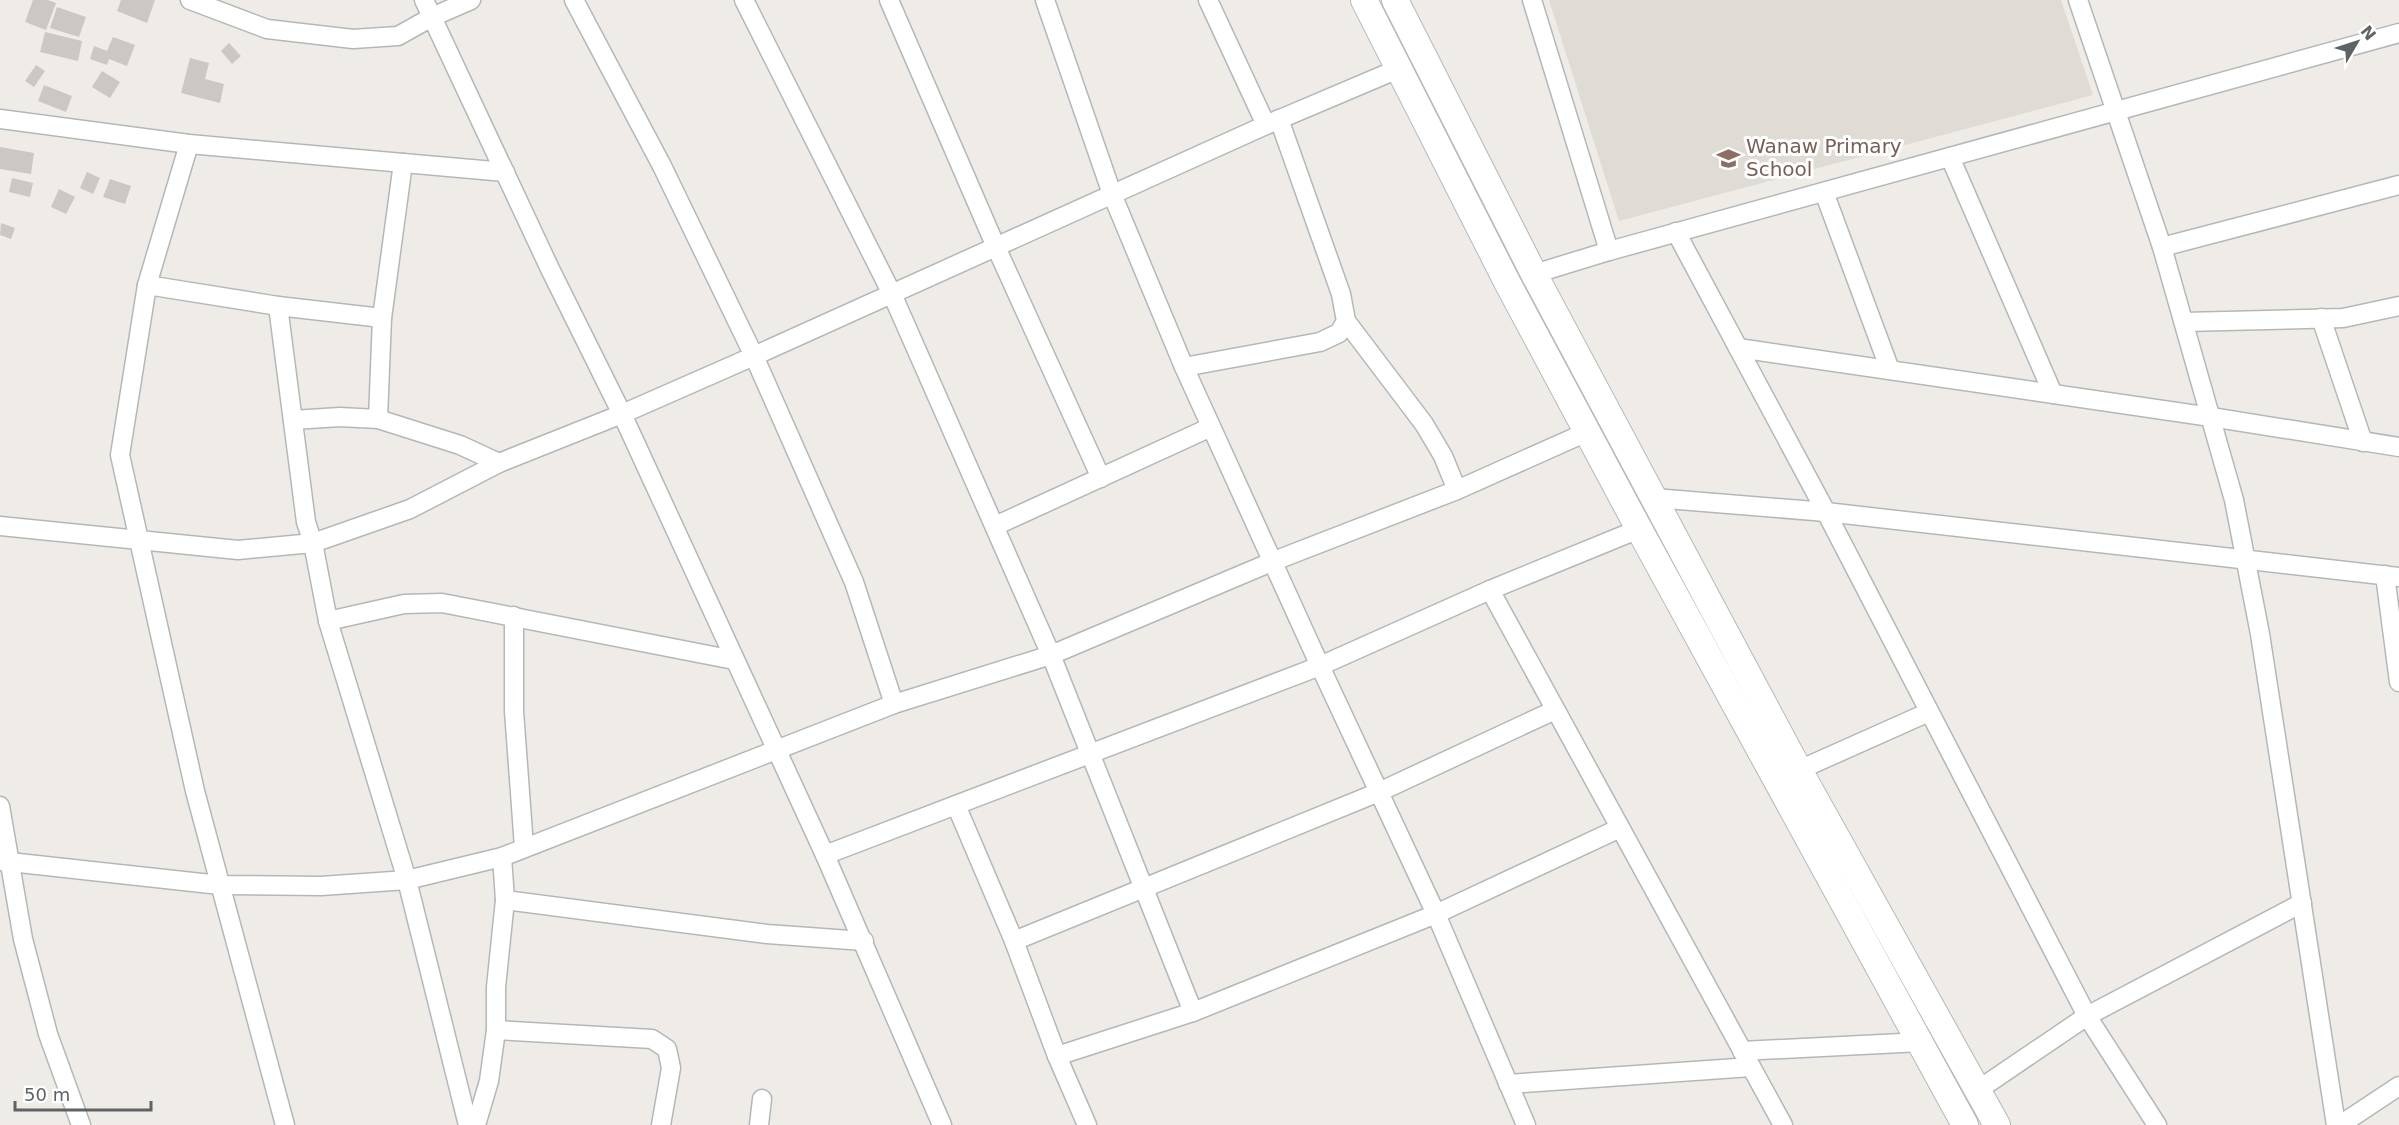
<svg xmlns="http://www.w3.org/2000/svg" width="2399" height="1125" font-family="'DejaVu Sans',sans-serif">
  <rect width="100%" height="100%" fill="#efece7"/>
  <!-- education -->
  <polygon fill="#dfdcd5" points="1549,0 2061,0 2093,95 1619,221"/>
  <!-- building -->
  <g fill="#cbc7c3">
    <polygon points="33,0 48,0 56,3 46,30 25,22"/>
    <polygon points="121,0 155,0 147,23 117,11"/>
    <polygon points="57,7 86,17 79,37 50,28"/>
    <polygon points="45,32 82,41 78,61 40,52"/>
    <polygon points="113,37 135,45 127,66 109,59 107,65 90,59 94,46 107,51"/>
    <polygon points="229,43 241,56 232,64 221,51"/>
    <polygon points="190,58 209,63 205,79 224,84 220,103 181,93"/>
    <polygon points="36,65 45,71 34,87 25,81"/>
    <polygon points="102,71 120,82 110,98 92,87"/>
    <polygon points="44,85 72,96 66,112 38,101"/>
    <polygon points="0,147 34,153 31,174 0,169"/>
    <polygon points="87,172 100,178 93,194 80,188"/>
    <polygon points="12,178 33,183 30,197 9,192"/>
    <polygon points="110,179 131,186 125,204 103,197"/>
    <polygon points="59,189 75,197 66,214 51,207"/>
    <polygon points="1,223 15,228 11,239 0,235"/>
  </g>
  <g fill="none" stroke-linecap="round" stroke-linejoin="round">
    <defs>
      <g id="minor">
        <polyline points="190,0 267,29 353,39 398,36 432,17 471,0"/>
        <polyline points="424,0 550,269 622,414 825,855 942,1125"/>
        <polyline points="574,0 662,166 754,356 854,582 894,704"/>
        <polyline points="744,0 892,294 1051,655 1193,1012"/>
        <polyline points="889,0 996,247 1101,478"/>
        <polyline points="1045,0 1112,194 1184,367 1320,666 1436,914 1526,1125"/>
        <polyline points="1208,0 1266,125"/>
        <polyline points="1532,0 1609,251"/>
        <polyline points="2078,0 2162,247 2234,500 2260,634 2336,1125"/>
        <polyline points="0,119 189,144 505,172"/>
        <polyline points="189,144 147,285 120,455 195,791 285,1125"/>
        <polyline points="1950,157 2053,394"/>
        <polyline points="1824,192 1890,370"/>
        <polyline points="1676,232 1826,512 2087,1016 2157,1125"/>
        <polyline points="2162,247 2399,185"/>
        <polyline points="1534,274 1609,251 2399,33"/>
        <polyline points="147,285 278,306 382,318"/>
        <polyline points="278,306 306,522 313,543 328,621 407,880 468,1125"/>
        <polyline points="2321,318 2363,442"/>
        <polyline points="1346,321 1424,424 1443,456 1457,490"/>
        <polyline points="2184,322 2343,318 2399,306"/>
        <polyline points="1738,348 2211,417 2399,447"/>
        <polyline points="1184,367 1320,342 1339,333 1346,321 1341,294 1279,119"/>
        <polyline points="378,419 382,318 403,163"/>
        <polyline points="293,420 340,417 378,419 460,445 499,463"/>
        <polyline points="1654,498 1826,512 2399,577"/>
        <polyline points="0,526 238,550 313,543 410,509 499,463 622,414 754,356 1266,125 1398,69"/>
        <polyline points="995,526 1211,427"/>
        <polyline points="2385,575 2399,682"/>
        <polyline points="1490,590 1783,1125"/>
        <polyline points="514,616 514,711 524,847"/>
        <polyline points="328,621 404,604 442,603 734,660"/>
        <polyline points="1799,770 1929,712"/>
        <polyline points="956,805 1014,941 1057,1056 1087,1125"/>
        <polyline points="0,806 23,939 48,1034 81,1125"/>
        <polyline points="825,855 1320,666 1490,590 1639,529"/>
        <polyline points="0,861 220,885 321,886 407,880 502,857 894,704 1051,655 1274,561 1457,490 1587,432"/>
        <polyline points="505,900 767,934 864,941"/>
        <polyline points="1014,941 1379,792 1555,710"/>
        <polyline points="496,1030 652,1039 667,1049 671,1068 661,1125"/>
        <polyline points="1742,1051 1921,1042"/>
        <polyline points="1057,1056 1193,1012 1436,914 1620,828"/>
        <polyline points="1508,1084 1751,1067"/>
        <polyline points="1978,1090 2087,1016 2302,903"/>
        <polyline points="476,1125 489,1081 496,1030 496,987 505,900 502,857"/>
        <polyline points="759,1125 762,1099"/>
        <polyline points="2340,1125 2399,1086"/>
      </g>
      <g id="secondary">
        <polyline points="1364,0 1508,284 1639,529 1965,1125"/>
        <polyline points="1395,0 1534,274 1799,770 1997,1125"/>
      </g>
    </defs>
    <!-- minor casing -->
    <use href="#minor" stroke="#b4b7ba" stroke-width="21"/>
    <!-- secondary casing -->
    <use href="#secondary" stroke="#b3b7ba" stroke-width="28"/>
    <!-- minor -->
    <use href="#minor" stroke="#fff" stroke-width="18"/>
    <!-- secondary -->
    <use href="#secondary" stroke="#fff" stroke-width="26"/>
  </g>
  <!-- icons -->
  <defs>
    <symbol id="school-bare" viewBox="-9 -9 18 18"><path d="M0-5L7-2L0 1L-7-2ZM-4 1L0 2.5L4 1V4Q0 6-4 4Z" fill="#8d6e63" stroke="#fff" stroke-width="2.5" paint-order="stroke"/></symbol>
  </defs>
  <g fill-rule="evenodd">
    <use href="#school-bare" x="1712" y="142" width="33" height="33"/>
  </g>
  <g text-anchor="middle" stroke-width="6" stroke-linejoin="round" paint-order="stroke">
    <!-- education labels -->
    <g font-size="20" fill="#785e54" stroke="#fff" text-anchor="start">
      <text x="1746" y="153">Wanaw Primary<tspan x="1746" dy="23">School</tspan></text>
    </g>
  </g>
  <!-- north arrow -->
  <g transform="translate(2357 42) rotate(51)" stroke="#ffffff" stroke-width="4.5" paint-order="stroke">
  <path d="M0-4.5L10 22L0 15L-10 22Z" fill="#5e6366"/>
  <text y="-9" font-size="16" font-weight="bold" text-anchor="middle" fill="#5e6366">N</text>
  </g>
  <!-- scale -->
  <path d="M15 1101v9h136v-9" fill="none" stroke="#5e6366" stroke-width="3"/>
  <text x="24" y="1101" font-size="18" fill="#5e6366" stroke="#ffffff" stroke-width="4.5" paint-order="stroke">50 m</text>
</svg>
